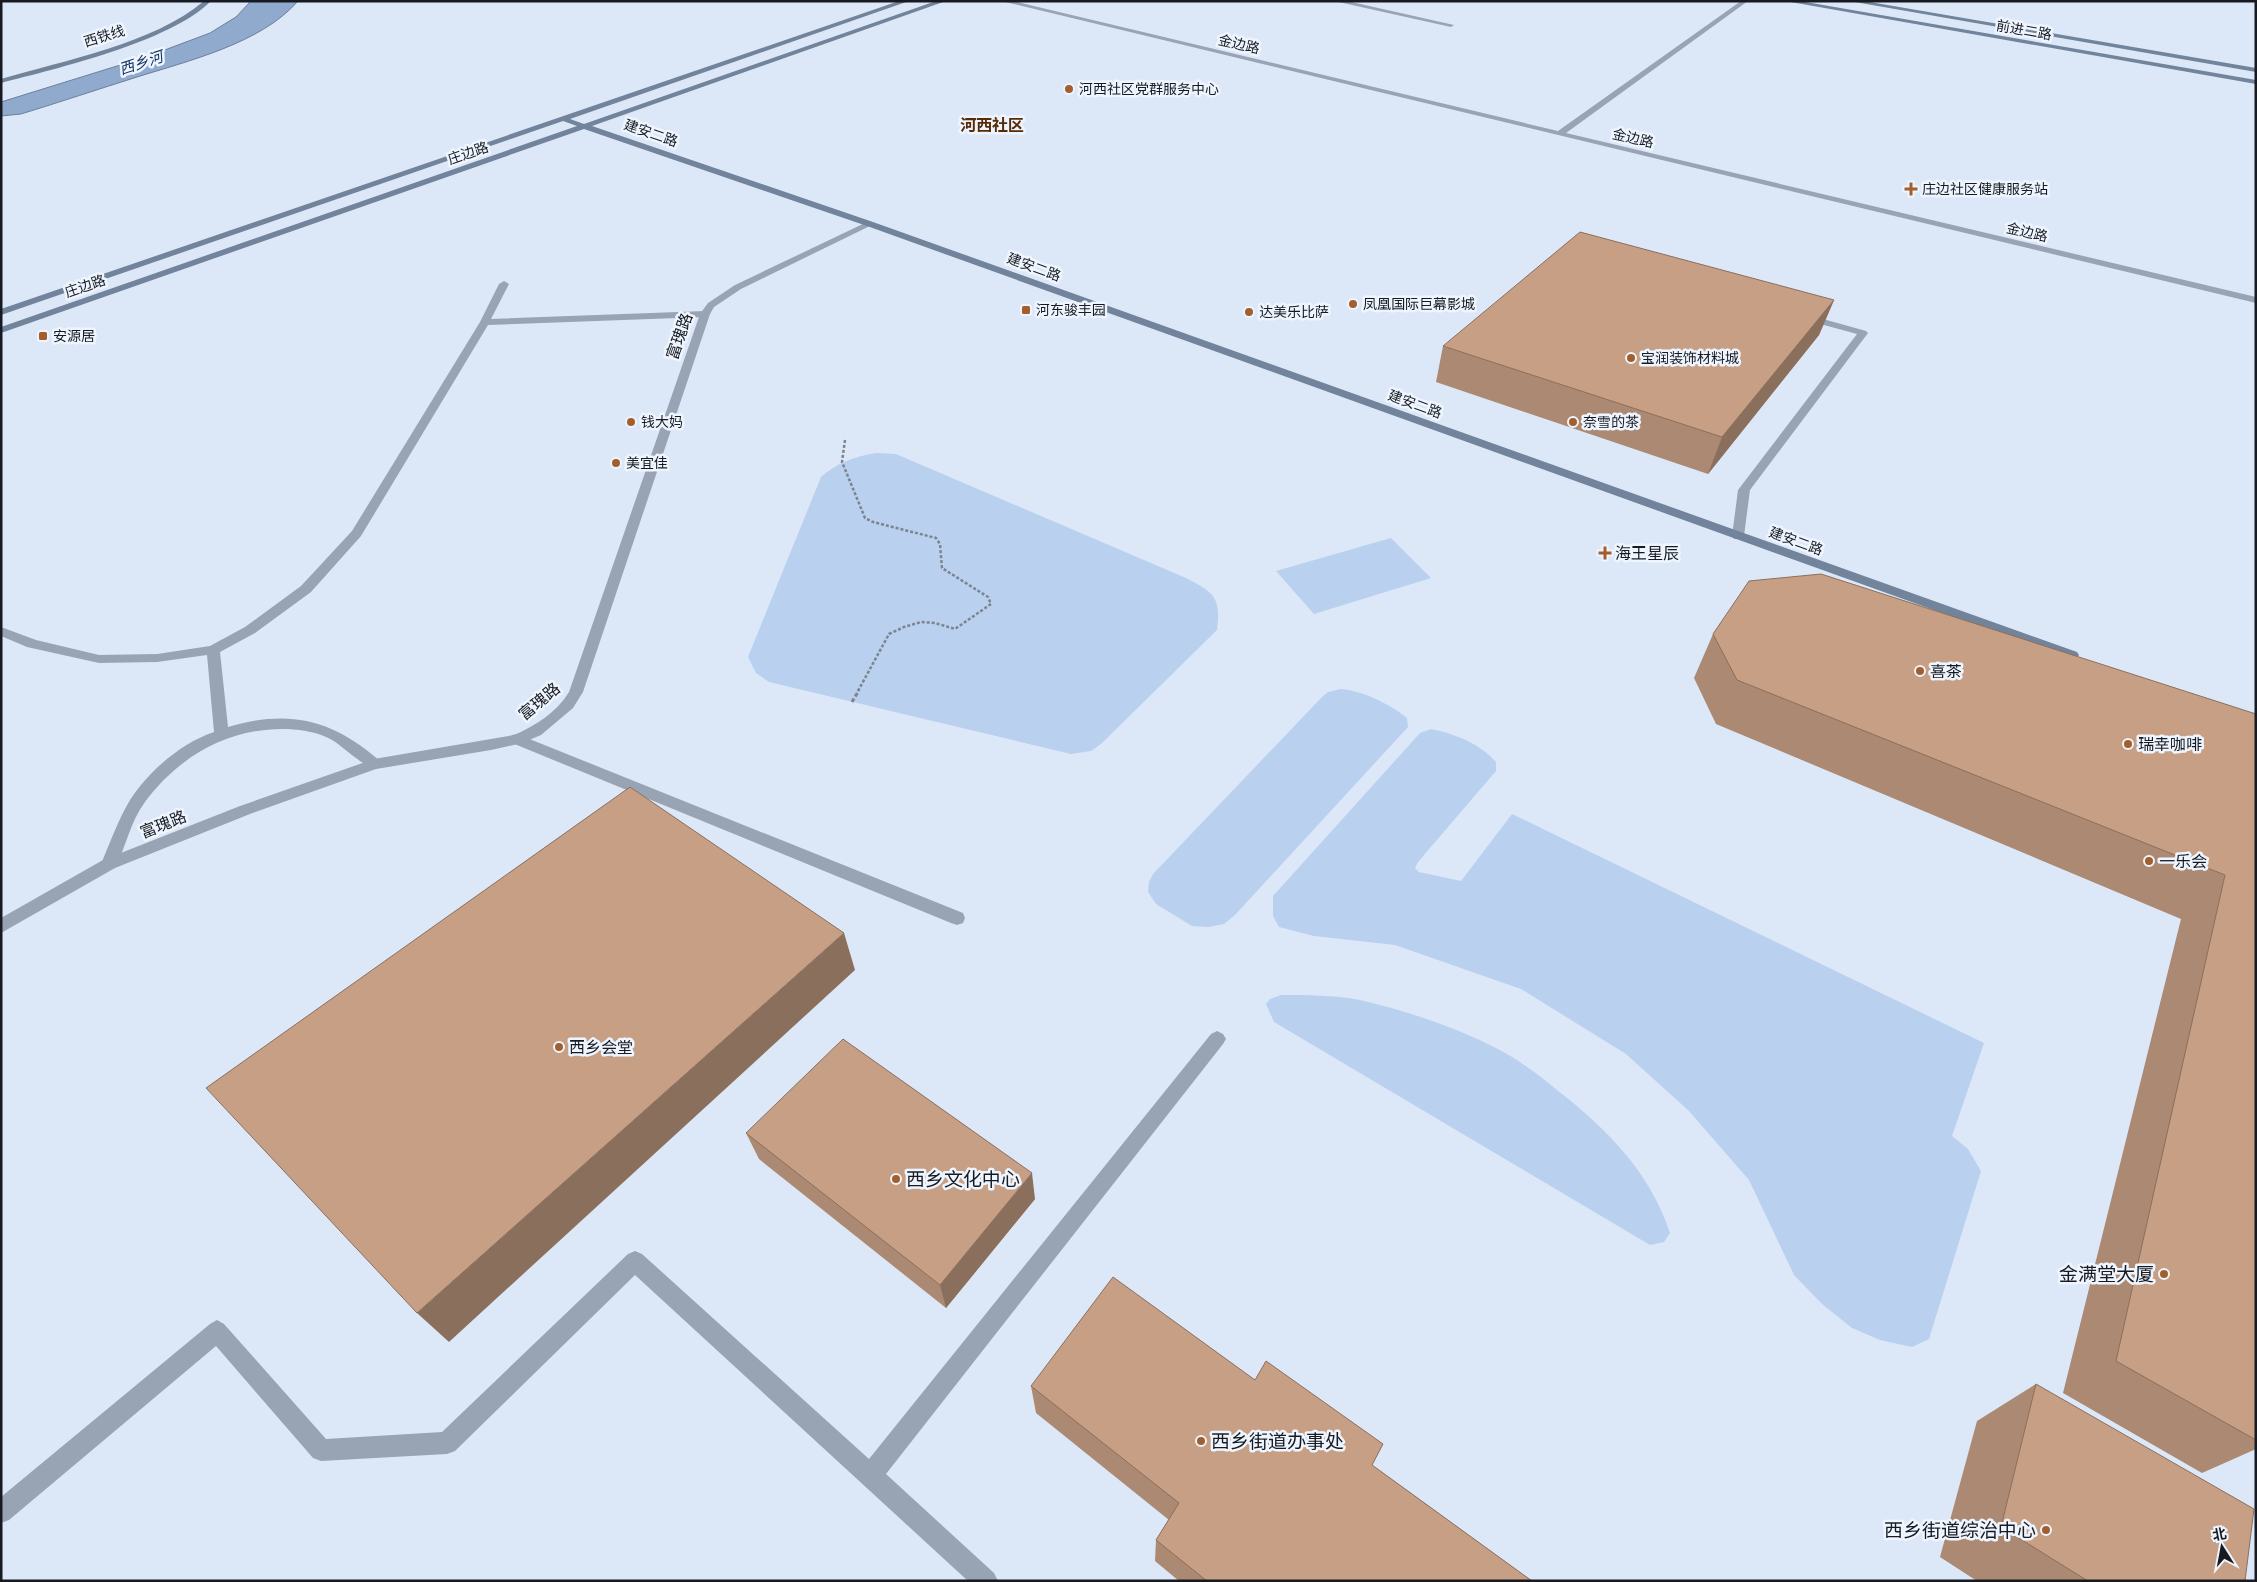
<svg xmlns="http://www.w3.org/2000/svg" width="2257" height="1582" font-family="'IBM Plex Serif','Noto Sans SC',serif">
  <rect width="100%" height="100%" fill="#dce8f8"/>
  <!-- green -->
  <g fill="#b9d0ef">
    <path d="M876 453 896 454 1186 578C1214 593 1221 596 1217 630L1101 744 1091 751 1071 754 769 682 756 673 748 657 821 477C838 462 854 457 876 453Z"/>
    <polygon points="1391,538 1431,578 1314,614 1276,571"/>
    <path d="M1341 689C1364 691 1389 704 1407 718L1408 727 1235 915 1224 924 1208 927 1192 926 1156 904 1148 892 1149 882 1153 874 1322 697 1328 692Z"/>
    <path d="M1431 729C1455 734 1479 743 1496 762V771L1418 862 1415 868 1419 872 1461 881 1512 814 1984 1043 1952 1136 1968 1149 1981 1171 1929 1339 1912 1347 1880 1340 1852 1328 1822 1304 1794 1275 1749 1180 1689 1111 1626 1054 1521 989 1395 945 1314 936 1279 927 1273 916V896L1420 733Z"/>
    <path d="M1281 995C1307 995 1334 995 1360 1000 1408 1011 1455 1027 1498 1049 1519 1060 1539 1075 1557 1090 1607 1129 1650 1172 1670 1233L1664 1242 1650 1245 1274 1022 1266 1004 1270 999Z"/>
  </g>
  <!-- water -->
  <path fill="#90aace" stroke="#6c7f9a" d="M251 1H298C262 43 188 61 137 77 99 89 60 102 21 114L1 116V102L146 57 210 33 236 17Z"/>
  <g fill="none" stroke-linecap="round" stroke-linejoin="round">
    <!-- path-far1 -->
    <polyline stroke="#7c848f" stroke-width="2.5" stroke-dasharray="3 2" stroke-linecap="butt" points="845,440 842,462 865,518 873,522 936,538 940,544 942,568 988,597 991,604 955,629 935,623 921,622 904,627 889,634 858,691"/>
    <!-- path -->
    <polyline stroke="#7c848f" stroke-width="3" stroke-dasharray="4 2.5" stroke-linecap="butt" points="852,702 859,690"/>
    <!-- lane -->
    <g fill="#98a4b4" fill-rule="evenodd">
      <polygon points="1334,1 1347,1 1454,25 1451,27"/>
      <path d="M504 281 509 284 491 319 705 311 710 314 705 317 488 325 361 536 311 592 255 633 220 652 228 727C289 709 331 719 379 760L381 764 379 768C367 771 344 747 332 740 318 732 303 730 288 729 230 727 179 756 145 802 130 822 126 847 115 868L109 870 103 868 101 864C110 843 118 820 130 800 149 771 181 743 214 732L207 655 157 662 99 663 27 647 1 636V627L36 640 99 655 157 654 210 646 245 627 301 586 352 531 480 322 499 284Z"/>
      <polygon points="1805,314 1866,331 1868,333 1750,490 1744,536 1742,539 1734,539 1732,536 1738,490 1857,334 1802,319 1800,317"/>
      <polygon points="517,734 963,913 965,918 963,923 957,925 951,923 512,743 510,739 512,735"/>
      <polygon points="1217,1031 1223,1034 1226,1039 1223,1044 886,1474 994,1573 998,1581 968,1581 635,1275 455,1451 447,1454 321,1461 313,1458 216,1346 9,1520 1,1523 1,1497 210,1324 217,1320 224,1324 326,1439 442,1432 628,1254 635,1251 642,1254 869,1459 1211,1034"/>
    </g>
    <!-- street -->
    <g fill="#98a4b4" fill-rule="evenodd">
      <polygon points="1001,1 1013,1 1558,131 1741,1 1748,1 1566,133 2256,297 2256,303"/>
      <path d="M867 222 874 224 741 289 714 307 710 314 583 692 573 708 541 735 522 743 491 750 376 769 250 814 115 868 1 933V918L103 860 240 806 374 759 514 735C535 726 557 712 569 692L700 314 708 303 735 285Z"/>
    </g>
    <!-- secondary -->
    <g fill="#72849b" fill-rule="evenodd">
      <path d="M204 1H211C170 42 58 68 1 83V79C65 60 153 44 204 1Z"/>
      <polygon points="899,1 909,1 570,119 584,124 936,1 946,1 592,126 873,222 2077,652 2079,655 2077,658 2067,658 867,226 584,129 1,333 1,327 577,126 563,121 1,315 1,309"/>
      <polygon points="1785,1 1800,1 2256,80 2256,84"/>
      <polygon points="1849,1 1864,1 2256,68 2256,72"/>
    </g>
  </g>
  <!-- wall -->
  <g fill="#ab8972">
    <polygon points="1834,300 1819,335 1708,474 1436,382 1443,346"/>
    <polygon points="1713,634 2256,714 2256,1449 2202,1473 2063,1393 2181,919 1716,724 1694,678"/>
    <polygon points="746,1133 1035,1199 946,1308 759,1159"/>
    <polygon points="1255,1380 1383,1444 1372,1465 1532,1581 1179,1581 1155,1561 1156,1540 1169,1520 1036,1413 1031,1386"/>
    <polygon points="2036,1384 2245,1581 1977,1581 1940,1557 1977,1421"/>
  </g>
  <!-- shaded-wall -->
  <g fill="#8b6f5d">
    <polygon points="1834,300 1819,335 1708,474 1722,437"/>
    <polygon points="844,933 855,970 449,1342 417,1313"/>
    <polygon points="1032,1173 1035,1199 946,1308 940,1285"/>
  </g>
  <!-- building -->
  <g fill="#c79f85" stroke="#8b6f5d">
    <polygon points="1580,232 1834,300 1722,437 1443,346"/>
    <polygon points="1821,574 2256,714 2256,1440 2116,1361 2225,875 1737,680 1713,634 1749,581"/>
    <polygon points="630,787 844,933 417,1313 206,1088"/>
    <polygon points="843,1039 1032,1173 940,1285 746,1133"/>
    <polygon points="1113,1277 1255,1380 1266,1361 1383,1444 1372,1465 1532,1581 1207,1581 1156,1540 1179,1503 1031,1386"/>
    <polygon points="2036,1384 2254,1509 2245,1581 2088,1581 2001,1527"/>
  </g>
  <!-- markers -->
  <g fill="#a25f2d" stroke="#eef5fe" stroke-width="2">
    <circle cx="1069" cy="89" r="5"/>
    <path d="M1908.5 181.5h5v5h5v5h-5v5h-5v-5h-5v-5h5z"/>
    <circle cx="1353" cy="304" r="5"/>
    <rect x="1021" y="305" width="10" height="10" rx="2.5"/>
    <circle cx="1249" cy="312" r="5"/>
    <rect x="38" y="331" width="10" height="10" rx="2.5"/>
    <circle cx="1631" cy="358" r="5"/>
    <circle cx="631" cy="422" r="5"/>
    <circle cx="1573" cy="422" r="5"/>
    <circle cx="616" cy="463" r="5"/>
    <path d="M1602.5 545.5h5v5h5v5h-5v5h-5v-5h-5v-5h5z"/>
    <circle cx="1920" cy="671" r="5"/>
    <circle cx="2128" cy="744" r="5"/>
    <circle cx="2149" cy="861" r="5"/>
    <circle cx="559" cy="1047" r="5"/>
    <circle cx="896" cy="1179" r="5"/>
    <circle cx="2164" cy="1274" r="5"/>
    <circle cx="1201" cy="1441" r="5"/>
    <circle cx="2046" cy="1530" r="5"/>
  </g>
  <g text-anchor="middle" stroke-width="5" stroke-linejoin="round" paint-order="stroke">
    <!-- far-street labels -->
    <g font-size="14" fill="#171b21" stroke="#eef5fe">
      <text transform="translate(2024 30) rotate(10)" y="5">前进二路</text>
      <text transform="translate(104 36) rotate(-17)" y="5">西铁线</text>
      <text transform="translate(1239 44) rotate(13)" y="5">金边路</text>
      <text transform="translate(651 133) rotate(19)" y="5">建安二路</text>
      <text transform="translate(1633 138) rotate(13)" y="5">金边路</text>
      <text transform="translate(468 153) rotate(-19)" y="5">庄边路</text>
      <text transform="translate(2027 232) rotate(13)" y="5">金边路</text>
      <text transform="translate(1034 267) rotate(20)" y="5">建安二路</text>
      <text transform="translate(85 286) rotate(-19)" y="5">庄边路</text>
      <text transform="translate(1415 404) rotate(20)" y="5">建安二路</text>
      <text transform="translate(1796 541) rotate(20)" y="5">建安二路</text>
    </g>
    <!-- far-poi labels -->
    <g font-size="14" fill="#171b21" stroke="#eef5fe" text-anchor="start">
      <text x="1079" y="94">河西社区党群服务中心</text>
      <text x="1922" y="194">庄边社区健康服务站</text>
      <text x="1363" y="309">凤凰国际巨幕影城</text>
      <text x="1036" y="315">河东骏丰园</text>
      <text x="1259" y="317">达美乐比萨</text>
      <text x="53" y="341">安源居</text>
      <text x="1641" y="363">宝润装饰材料城</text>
      <text x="641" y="427">钱大妈</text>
      <text x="1583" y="427">奈雪的茶</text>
      <text x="626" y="468">美宜佳</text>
    </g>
    <!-- far-water labels -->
    <g font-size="15" font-style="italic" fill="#103461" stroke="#eef5fe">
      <text transform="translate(141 63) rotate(-18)" y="5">西乡河</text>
    </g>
    <!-- far-quarter labels -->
    <g font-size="16" font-weight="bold" fill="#572b05" stroke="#eef5fe">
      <text x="992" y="131">河西社区</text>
    </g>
    <!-- street labels -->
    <g font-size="16" fill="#171b21" stroke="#eef5fe">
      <text transform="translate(679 336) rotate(-71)" y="6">富瑰路</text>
      <text transform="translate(539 701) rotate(-40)" y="6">富瑰路</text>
      <text transform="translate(163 824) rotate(-22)" y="6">富瑰路</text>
    </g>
    <!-- poi labels -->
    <g font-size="16" fill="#171b21" stroke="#eef5fe" text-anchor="start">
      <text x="1615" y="559">海王星辰</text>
      <text x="1930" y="677">喜茶</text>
      <text x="2138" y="750">瑞幸咖啡</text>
      <text x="2159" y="867">一乐会</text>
      <text x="569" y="1053">西乡会堂</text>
    </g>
    <!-- near-poi labels -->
    <g font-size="19" fill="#171b21" stroke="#eef5fe" text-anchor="start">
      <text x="906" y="1186">西乡文化中心</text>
      <text x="2154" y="1281" text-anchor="end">金满堂大厦</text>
      <text x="1211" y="1448">西乡街道办事处</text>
      <text x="2036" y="1537" text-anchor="end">西乡街道综治中心</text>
    </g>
  </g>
  <!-- border -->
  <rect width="2257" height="1582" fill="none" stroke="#171b21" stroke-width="5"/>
  <!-- north arrow -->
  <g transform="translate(2222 1547) rotate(349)" stroke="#eef5fe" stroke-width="4" paint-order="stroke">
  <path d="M0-4L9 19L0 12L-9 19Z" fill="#171b21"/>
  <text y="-8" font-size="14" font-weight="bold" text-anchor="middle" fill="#171b21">北</text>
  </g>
</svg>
